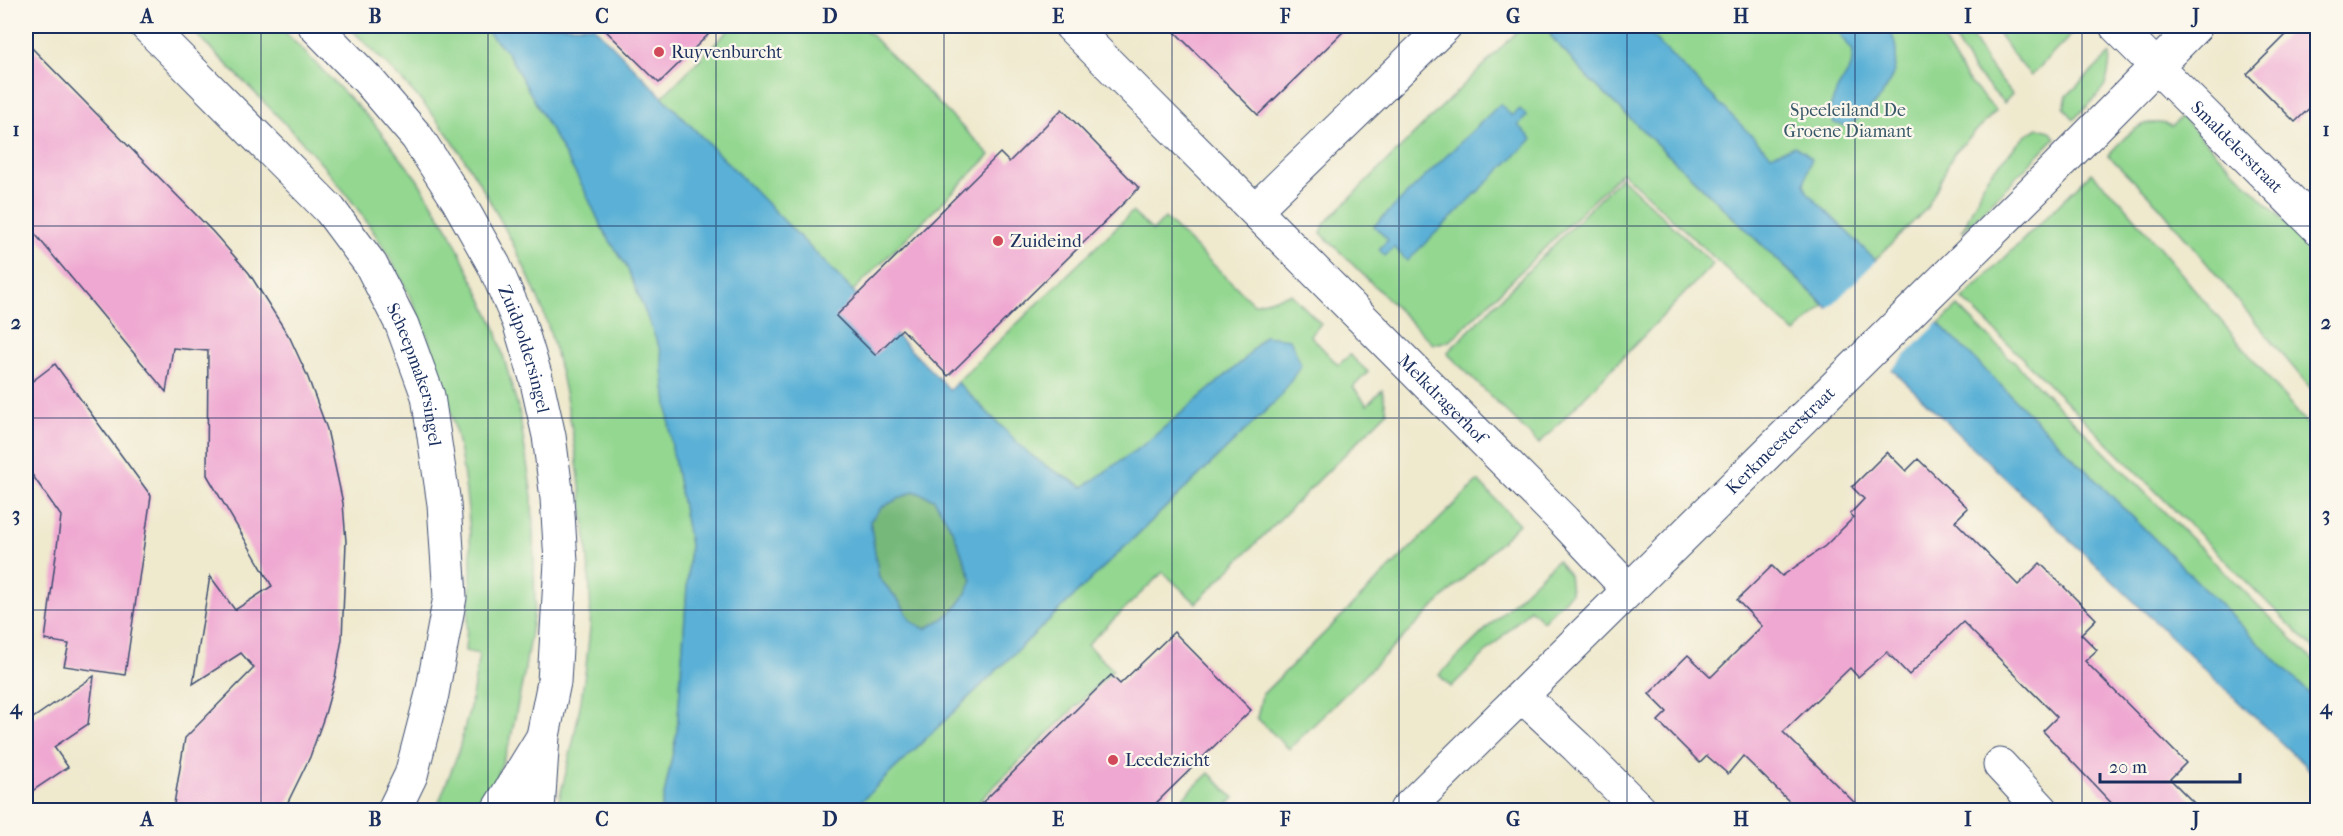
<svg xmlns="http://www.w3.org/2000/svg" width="2343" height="836" font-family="'IM FELL French Canon',serif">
  <rect width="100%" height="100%" fill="#fbf7ec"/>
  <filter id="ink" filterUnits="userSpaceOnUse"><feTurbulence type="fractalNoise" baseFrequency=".0167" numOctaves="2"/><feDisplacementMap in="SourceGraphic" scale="12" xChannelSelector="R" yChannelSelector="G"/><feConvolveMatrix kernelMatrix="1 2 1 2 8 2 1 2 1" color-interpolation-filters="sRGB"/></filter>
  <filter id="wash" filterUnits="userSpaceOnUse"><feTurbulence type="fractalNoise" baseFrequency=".008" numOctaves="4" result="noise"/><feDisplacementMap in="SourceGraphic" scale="24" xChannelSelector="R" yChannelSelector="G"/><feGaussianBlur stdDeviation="1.35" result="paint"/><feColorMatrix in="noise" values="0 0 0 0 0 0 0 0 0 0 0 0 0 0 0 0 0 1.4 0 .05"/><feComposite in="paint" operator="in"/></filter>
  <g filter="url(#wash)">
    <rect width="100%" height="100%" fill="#efe9ce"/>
    <!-- green -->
    <g fill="#93d790" stroke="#578377" stroke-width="1.5">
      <path d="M188 26H279L372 121 417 179 451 234 495 327 519 411 532 496 535 605 524 674 510 742 484 810H436L458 753 471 703 479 654 465 651C467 621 472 590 471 560 468 446 438 331 375 234 325 158 252 90 188 26Z"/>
      <path d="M348 26H482L507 52 583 187 603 230 627 267 661 351 672 448 690 544 677 732 661 810H556C573 751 585 690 590 628 592 594 587 546 583 511 576 446 565 373 543 311 521 254 484 186 449 136 420 95 383 61 348 26Z"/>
      <polygon points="733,26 862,26 990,155 853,291 662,97"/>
      <polygon points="1523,26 1560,26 1551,35 1587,77 1824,305 1795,333 1622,172 1450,341 1433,344 1321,233 1325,223"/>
      <polygon points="1623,26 1935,26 1966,78 1996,111 1954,153 1927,208 1875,260"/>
      <polygon points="1947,26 1966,26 1987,63 2012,94 2004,103 1973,70"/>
      <polygon points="1994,26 2080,26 2031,76 2008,48"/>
      <path d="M2110 54C2109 92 2100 93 2074 119L2064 108 2067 96Z"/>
      <path d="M2181 117 2317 254V396L2160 207 2108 155C2129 134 2140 115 2172 126Z"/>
      <polygon points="2038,128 2050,131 2055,138 1962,232 1987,177 2025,136"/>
      <polygon points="2091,173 2120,200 2317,436 2317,652 1963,299"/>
      <polygon points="1621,177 1713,264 1539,444 1447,353"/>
      <polygon points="1132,212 1153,231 1165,218 1254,304 1291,294 1321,324 1310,335 1338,365 1350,355 1368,372 1353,387 1367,405 1382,390 1387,412 1196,603 1163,572 1087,645 1113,670 970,810 852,810 1281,396 1264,336 1244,360 1146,443 1084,487 1049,468 1027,452 957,382"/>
      <polygon points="1958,306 2317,664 2317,701 1939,324"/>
      <polygon points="1478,481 1519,524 1289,749 1257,718 1262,695"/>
      <polygon points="1557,560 1569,575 1571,593 1543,621 1530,609 1451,687 1439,675"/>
      <polygon points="1209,773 1234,798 1222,810 1170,810"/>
    </g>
    <!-- forest -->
    <path fill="#76b87a" stroke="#48746c" stroke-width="1.5" d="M914 491 934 499 953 531 972 580C963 604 948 618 925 629L912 622 899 601 879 578 870 521 882 507Z"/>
    <!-- water -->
    <g fill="#5ab0d6" stroke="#3a709a" stroke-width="1.5" fill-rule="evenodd">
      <path d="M482 26H593L950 390 957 382 1027 452 1049 468 1083 487 1146 443 1244 360 1264 336 1290 339 1301 365 1281 396 852 810H661L677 732 690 544 672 448 661 352 627 267 603 230 583 187 507 52ZM914 491 934 499 953 531 972 580C963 605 949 617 925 629L912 622 899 601 879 578 870 521 882 507Z"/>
      <polygon points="1560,26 1658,26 1650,34 1771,155 1795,146 1805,152 1811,159 1804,184 1808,193 2317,701 2317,777 1587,77 1550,35"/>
      <path d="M1834 26H1887C1912 63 1881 108 1846 126L1834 123 1829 110 1837 90 1851 67 1853 51Z"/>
      <polygon points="1500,104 1512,116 1520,109 1527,116 1518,125 1532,139 1407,261 1394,247 1385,256 1379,249 1388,240 1374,226"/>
    </g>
    <!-- pier -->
    <polygon fill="#efe9ce" points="1878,259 1940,321 1890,371 1826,311"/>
    <g id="blocks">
      <!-- building -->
      <g fill="#efa8d1">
        <polygon points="601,26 717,26 659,83"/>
        <polygon points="1169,26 1349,26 1258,115"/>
        <polygon points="2295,26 2318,26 2318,100 2295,122 2247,74"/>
        <polygon points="26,42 213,232 249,273 290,338 307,375 327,429 343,503 346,542 342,639 335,678 325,714 310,757 284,810 173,810 185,738 254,668 241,653 193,684 210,576 235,610 272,586 207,475 208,351 173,348 166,392 26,223"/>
        <polygon points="1062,109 1139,188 948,376 902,329 875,355 836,316 1000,153 1009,162"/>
        <polygon points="55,364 151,496 125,675 64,666 69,644 45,640 61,516 26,466 26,386"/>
        <polygon points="1887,452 1906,471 1918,459 1968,508 1955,521 2018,585 2040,563 2096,619 2081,634 2097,650 2085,661 2186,763 2170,779 2201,810 2118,810 2043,731 2057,717 1963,622 1909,675 1887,652 1858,677 1850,668 1783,732 1862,810 1798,810 1743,756 1728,774 1707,756 1700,763 1658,721 1667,712 1649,694 1688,655 1711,677 1762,626 1737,600 1772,566 1782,576 1825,546 1854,517 1850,514 1864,499 1852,487"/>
        <polygon points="1174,632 1251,710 1149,810 975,810 1111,675 1120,684"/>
        <polygon points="94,676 88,724 54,747 68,767 26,795 26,707 33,718"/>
      </g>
    </g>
  </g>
  <g filter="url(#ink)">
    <use href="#blocks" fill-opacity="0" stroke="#3b4b6f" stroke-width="1.5"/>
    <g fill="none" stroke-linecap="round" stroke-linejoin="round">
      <defs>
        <g id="minor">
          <path id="s1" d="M147 26 330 210 371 265 402 325 428 396 444 504 450 597 432 694 411 775 394 810"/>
          <path id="s2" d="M315 26 368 80 417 137 457 199 494 265 519 322 536 378 549 436 557 498 561 562 554 682 543 736 538 810"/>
          <path id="s3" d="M1071 26 1564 521 1629 590"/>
          <path id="s4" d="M2116 26 2318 228"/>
          <polyline points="1255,210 1445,26"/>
          <polyline points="1522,696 1577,747 1640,810"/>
          <polyline points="2000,765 2042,810"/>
          <polyline points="498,810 541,740"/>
          <path id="s5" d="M1406 810 2035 189 2196 26"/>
        </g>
      </defs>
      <!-- minor casing -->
      <use href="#minor" stroke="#3b4b6f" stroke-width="35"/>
      <!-- minor -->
      <use href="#minor" stroke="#fff" stroke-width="33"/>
    </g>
  </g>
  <!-- grid -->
  <path fill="none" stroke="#1b2f5e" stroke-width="1.5" stroke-opacity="0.55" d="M261 26V810M488 26V810M716 26V810M944 26V810M1172 26V810M1399 26V810M1627 26V810M1855 26V810M2082 26V810M26 226H2318M26 418H2318M26 610H2318"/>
  <!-- markers -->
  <g fill="#d1495b" stroke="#fbf7ec" stroke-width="2">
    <circle cx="659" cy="52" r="6"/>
    <circle cx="998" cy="241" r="6"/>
    <circle cx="1113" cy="760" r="6"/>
  </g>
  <g text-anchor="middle" stroke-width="4.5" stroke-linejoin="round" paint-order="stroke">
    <!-- poi labels -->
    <g font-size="18" fill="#1b2f5e" stroke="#fbf7ec" text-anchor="start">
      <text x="671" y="58">Ruyvenburcht</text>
      <text x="1010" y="247">Zuideind</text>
      <text x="1125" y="766">Leedezicht</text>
    </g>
    <!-- park labels -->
    <g font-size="18" fill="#39596a" stroke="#fbf7ec">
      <text x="1848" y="116">Speeleiland De<tspan x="1848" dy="21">Groene Diamant</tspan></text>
    </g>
    <!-- street labels -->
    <g font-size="18" fill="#1b2f5e" stroke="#fbf7ec">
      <text dy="6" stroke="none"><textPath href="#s4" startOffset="171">Smaldelerstraat</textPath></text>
      <text dy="6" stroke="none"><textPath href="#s2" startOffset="390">Zuidpoldersingel</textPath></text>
      <text dy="6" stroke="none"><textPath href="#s1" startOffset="447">Scheepmakersingel</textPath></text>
      <text dy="6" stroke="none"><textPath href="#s3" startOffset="526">Melkdragerhof</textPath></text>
      <text dy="6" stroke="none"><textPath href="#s5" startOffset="526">Kerkmeesterstraat</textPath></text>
    </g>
  </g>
  <!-- margin -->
  <rect width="2343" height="836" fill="none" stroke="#fbf7ec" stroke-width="66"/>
  <!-- scale -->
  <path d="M2100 773v9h140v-9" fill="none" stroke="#1b2f5e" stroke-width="3"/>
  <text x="2109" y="773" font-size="18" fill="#1b2f5e" stroke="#fbf7ec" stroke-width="4.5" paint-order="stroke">20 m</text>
  <rect x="33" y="33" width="2277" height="770" fill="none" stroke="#1b2f5e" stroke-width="2"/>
  <g font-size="20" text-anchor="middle" font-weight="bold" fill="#1b2f5e">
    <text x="147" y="23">A</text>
    <text x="375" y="23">B</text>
    <text x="602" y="23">C</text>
    <text x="830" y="23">D</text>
    <text x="1058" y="23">E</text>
    <text x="1285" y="23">F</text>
    <text x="1513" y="23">G</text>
    <text x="1741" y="23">H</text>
    <text x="1968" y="23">I</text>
    <text x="2196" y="23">J</text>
    <text x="16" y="136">1</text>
    <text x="2326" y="136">1</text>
    <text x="16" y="329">2</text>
    <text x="2326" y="329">2</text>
    <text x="16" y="521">3</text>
    <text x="2326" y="521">3</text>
    <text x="16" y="714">4</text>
    <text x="2326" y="714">4</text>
    <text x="147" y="826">A</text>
    <text x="375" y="826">B</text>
    <text x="602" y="826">C</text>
    <text x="830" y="826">D</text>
    <text x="1058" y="826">E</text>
    <text x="1285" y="826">F</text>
    <text x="1513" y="826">G</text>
    <text x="1741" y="826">H</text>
    <text x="1968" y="826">I</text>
    <text x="2196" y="826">J</text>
  </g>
</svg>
